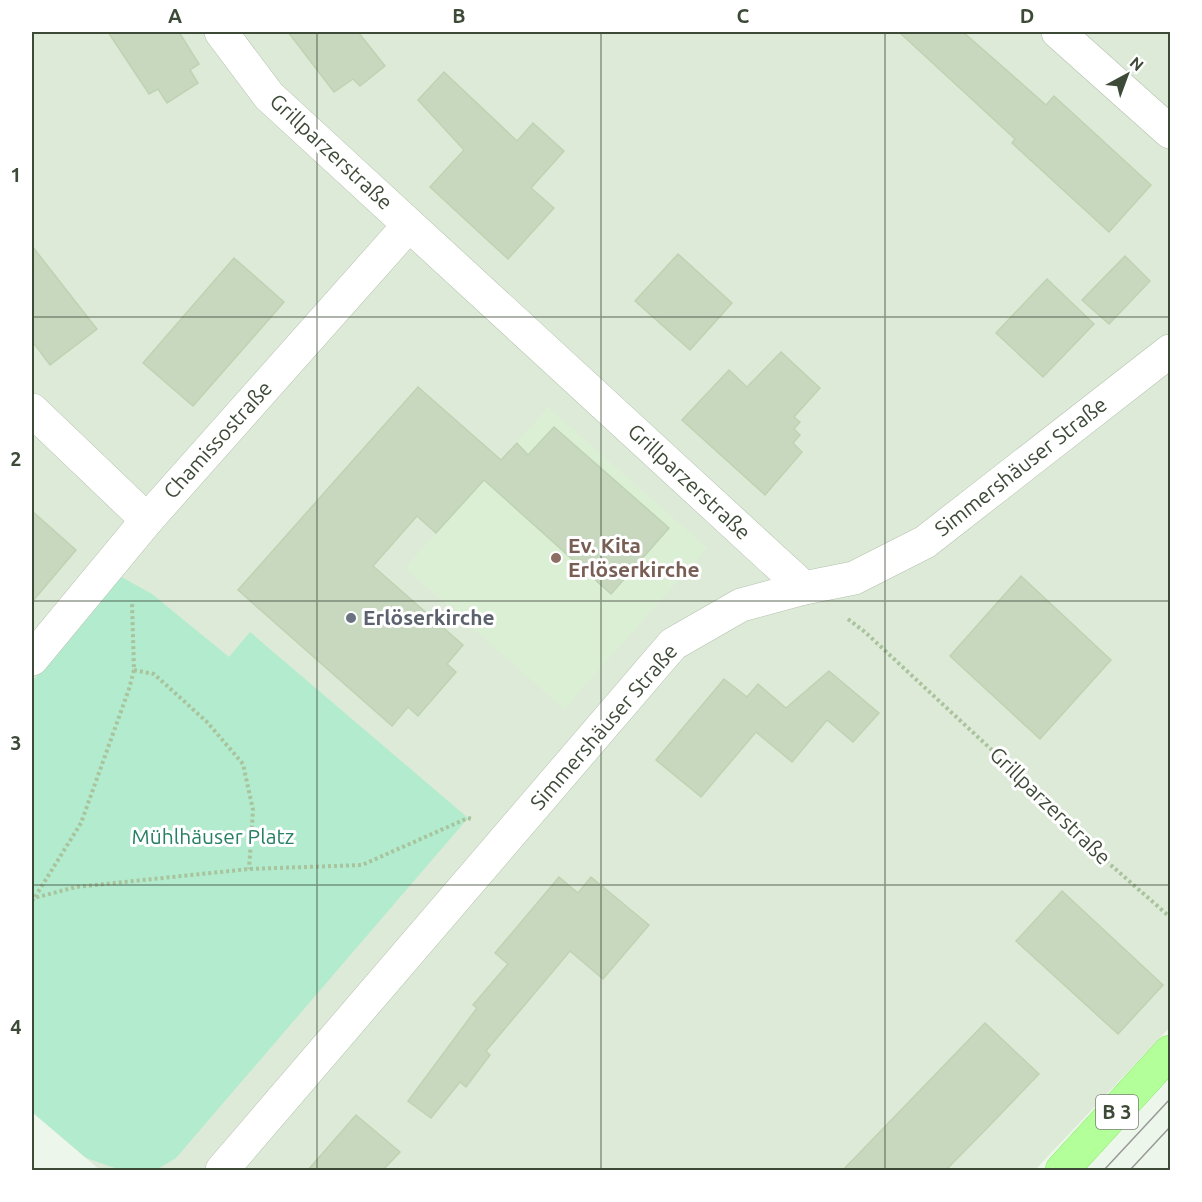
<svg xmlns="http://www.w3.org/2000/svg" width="1202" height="1202" font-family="Ubuntu,sans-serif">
  <rect width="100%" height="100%" fill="#edf6ea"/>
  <!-- residential -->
  <polygon fill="#ddead8" points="32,32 1170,32 1170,1027 1035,1170 100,1170 32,1112"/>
  <!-- education -->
  <polygon fill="#dbefd4" points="548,407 707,548 564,709 405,568"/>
  <!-- green -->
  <polygon fill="#b2ebce" points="118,575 152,594 229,657 250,632 468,818 176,1158 156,1170 124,1170 118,1169 86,1158 32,1112 32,682"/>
  <!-- building -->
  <g fill="#c8d8bf" stroke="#bed3b2" stroke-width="1.5">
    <polygon points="108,32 179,32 199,64 190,70 198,83 167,103 158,89 149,94"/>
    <polygon points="288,32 358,32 385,66 360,86 353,79 334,92"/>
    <polygon points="899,32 963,32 1046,105 1054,96 1151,185 1109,232 1012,143 1015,139"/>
    <polygon points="444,72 517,141 533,123 564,151 531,188 554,208 508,259 430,187 464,150 418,100"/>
    <polygon points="32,246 97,329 50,365 32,341"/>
    <polygon points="678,254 732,303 690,350 635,301"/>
    <polygon points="1125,256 1150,281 1109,324 1082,300"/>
    <polygon points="234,258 284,302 193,406 143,363"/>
    <polygon points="1047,279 1094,324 1043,377 996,333"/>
    <polygon points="781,352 820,388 794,417 800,422 794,429 800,435 793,443 802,452 765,495 682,420 729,370 747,387"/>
    <polygon points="418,387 501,460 517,443 528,455 554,427 669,528 611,594 484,480 436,533 417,516 373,566 463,645 447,664 456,672 418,716 408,707 392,726 238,590"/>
    <polygon points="32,511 76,550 32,602"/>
    <polygon points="1021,576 1111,660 1040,739 950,656"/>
    <polygon points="829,671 879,713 853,742 827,720 792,762 756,732 701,797 656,760 724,679 747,697 758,684 786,708"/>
    <polygon points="559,877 578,893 591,877 649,925 603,979 570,951 486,1051 490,1055 466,1087 460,1082 431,1118 408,1101 477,1008 473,1005 508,964 495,953"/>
    <polygon points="1062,891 1163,985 1118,1034 1016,941"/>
    <polygon points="985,1023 1039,1074 993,1122 946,1170 843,1170"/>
    <polygon points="356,1115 400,1152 383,1170 308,1170"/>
  </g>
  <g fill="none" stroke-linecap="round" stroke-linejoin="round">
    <defs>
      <g id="minor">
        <polyline points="221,32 269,96 804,588"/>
        <polyline points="1058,32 1170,132"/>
        <polyline points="32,410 147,520"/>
        <polyline points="32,659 147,520 409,225"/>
        <polyline points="222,1170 673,644 741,605 804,588 854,578 925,542 1170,351"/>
      </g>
      <polyline id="major" points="1062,1170 1170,1052"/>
    </defs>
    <!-- minor casing -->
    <use href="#minor" stroke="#b3c2ac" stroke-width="34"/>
    <!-- major casing -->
    <use href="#major" stroke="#88e965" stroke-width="34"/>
    <!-- path -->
    <g stroke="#a9c49d" stroke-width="4" stroke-dasharray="3 3" stroke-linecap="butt">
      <polyline points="848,619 865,632 1022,778 1088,845 1170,917"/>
      <polyline points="134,670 154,674 207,722 243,764 253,810 249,869"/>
      <polyline points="35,897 81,823 129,689 134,670 132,603"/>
      <polyline points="32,901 34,898 76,887 249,869 362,865 468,818 472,819"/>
    </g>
    <!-- minor -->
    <use href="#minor" stroke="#fff" stroke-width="33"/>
    <!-- major -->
    <use href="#major" stroke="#b3ff9a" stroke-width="33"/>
    <!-- tram -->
    <g stroke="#999" stroke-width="1.5">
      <polyline points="1104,1170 1170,1099"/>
      <polyline points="1130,1170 1170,1127"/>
    </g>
  </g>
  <!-- grid -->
  <path fill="none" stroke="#3e4a38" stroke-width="1.5" stroke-opacity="0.55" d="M317 32V1170M601 32V1170M885 32V1170M32 317H1170M32 601H1170M32 885H1170"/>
  <!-- markers -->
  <circle fill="#8d6e63" stroke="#fff" stroke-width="2" cx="556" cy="558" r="6"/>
  <circle fill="#6b7280" stroke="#fff" stroke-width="2" cx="351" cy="618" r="6"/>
  <g text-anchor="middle" stroke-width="6" stroke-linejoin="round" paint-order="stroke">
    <!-- shield labels -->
    <rect fill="#fff" stroke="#788074" stroke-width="1.5" x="1096" y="1095" width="42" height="34" rx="4.5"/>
    <g font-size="20" font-weight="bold" fill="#3e4a38">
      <text x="1117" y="1119">B 3</text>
    </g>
    <!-- street labels -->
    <g font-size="21" fill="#3e4a38" stroke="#fff">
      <text transform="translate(331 152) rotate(43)" y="7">Grillparzerstraße</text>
      <text transform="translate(218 440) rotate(-48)" y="7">Chamissostraße</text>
      <text transform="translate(1021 467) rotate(-38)" y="7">Simmershäuser Straße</text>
      <text transform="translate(689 482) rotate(43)" y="7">Grillparzerstraße</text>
      <text transform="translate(604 727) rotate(-49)" y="7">Simmershäuser Straße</text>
      <text transform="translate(1050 806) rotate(44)" y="7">Grillparzerstraße</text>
    </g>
    <!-- education labels -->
    <g font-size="21" font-weight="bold" fill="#785e54" stroke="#fff" text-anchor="start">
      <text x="568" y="553">Ev. Kita<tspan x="568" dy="24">Erlöserkirche</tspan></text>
    </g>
    <!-- worship labels -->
    <g font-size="21" font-weight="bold" fill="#5b616d" stroke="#fff" text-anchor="start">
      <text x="363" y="625">Erlöserkirche</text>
    </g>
    <!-- park labels -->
    <g font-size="21" fill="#278062" stroke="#fff">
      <text x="213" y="844">Mühlhäuser Platz</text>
    </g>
  </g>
  <!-- border -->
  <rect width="1202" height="1202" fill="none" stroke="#ffffff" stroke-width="66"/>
  <!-- north arrow -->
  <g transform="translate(1127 75) rotate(41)" stroke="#ffffff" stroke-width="4.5" paint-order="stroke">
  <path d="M0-4.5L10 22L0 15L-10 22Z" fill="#3e4a38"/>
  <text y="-9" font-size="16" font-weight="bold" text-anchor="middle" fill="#3e4a38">N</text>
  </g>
  <rect x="33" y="33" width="1136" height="1136" fill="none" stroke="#3e4a38" stroke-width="2"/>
  <g font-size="20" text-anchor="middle" font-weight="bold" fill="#3e4a38">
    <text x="175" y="23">A</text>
    <text x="459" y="23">B</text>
    <text x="743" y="23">C</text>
    <text x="1027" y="23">D</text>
    <text x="16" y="182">1</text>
    <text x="16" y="466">2</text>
    <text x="16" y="750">3</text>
    <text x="16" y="1034">4</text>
  </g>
</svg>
